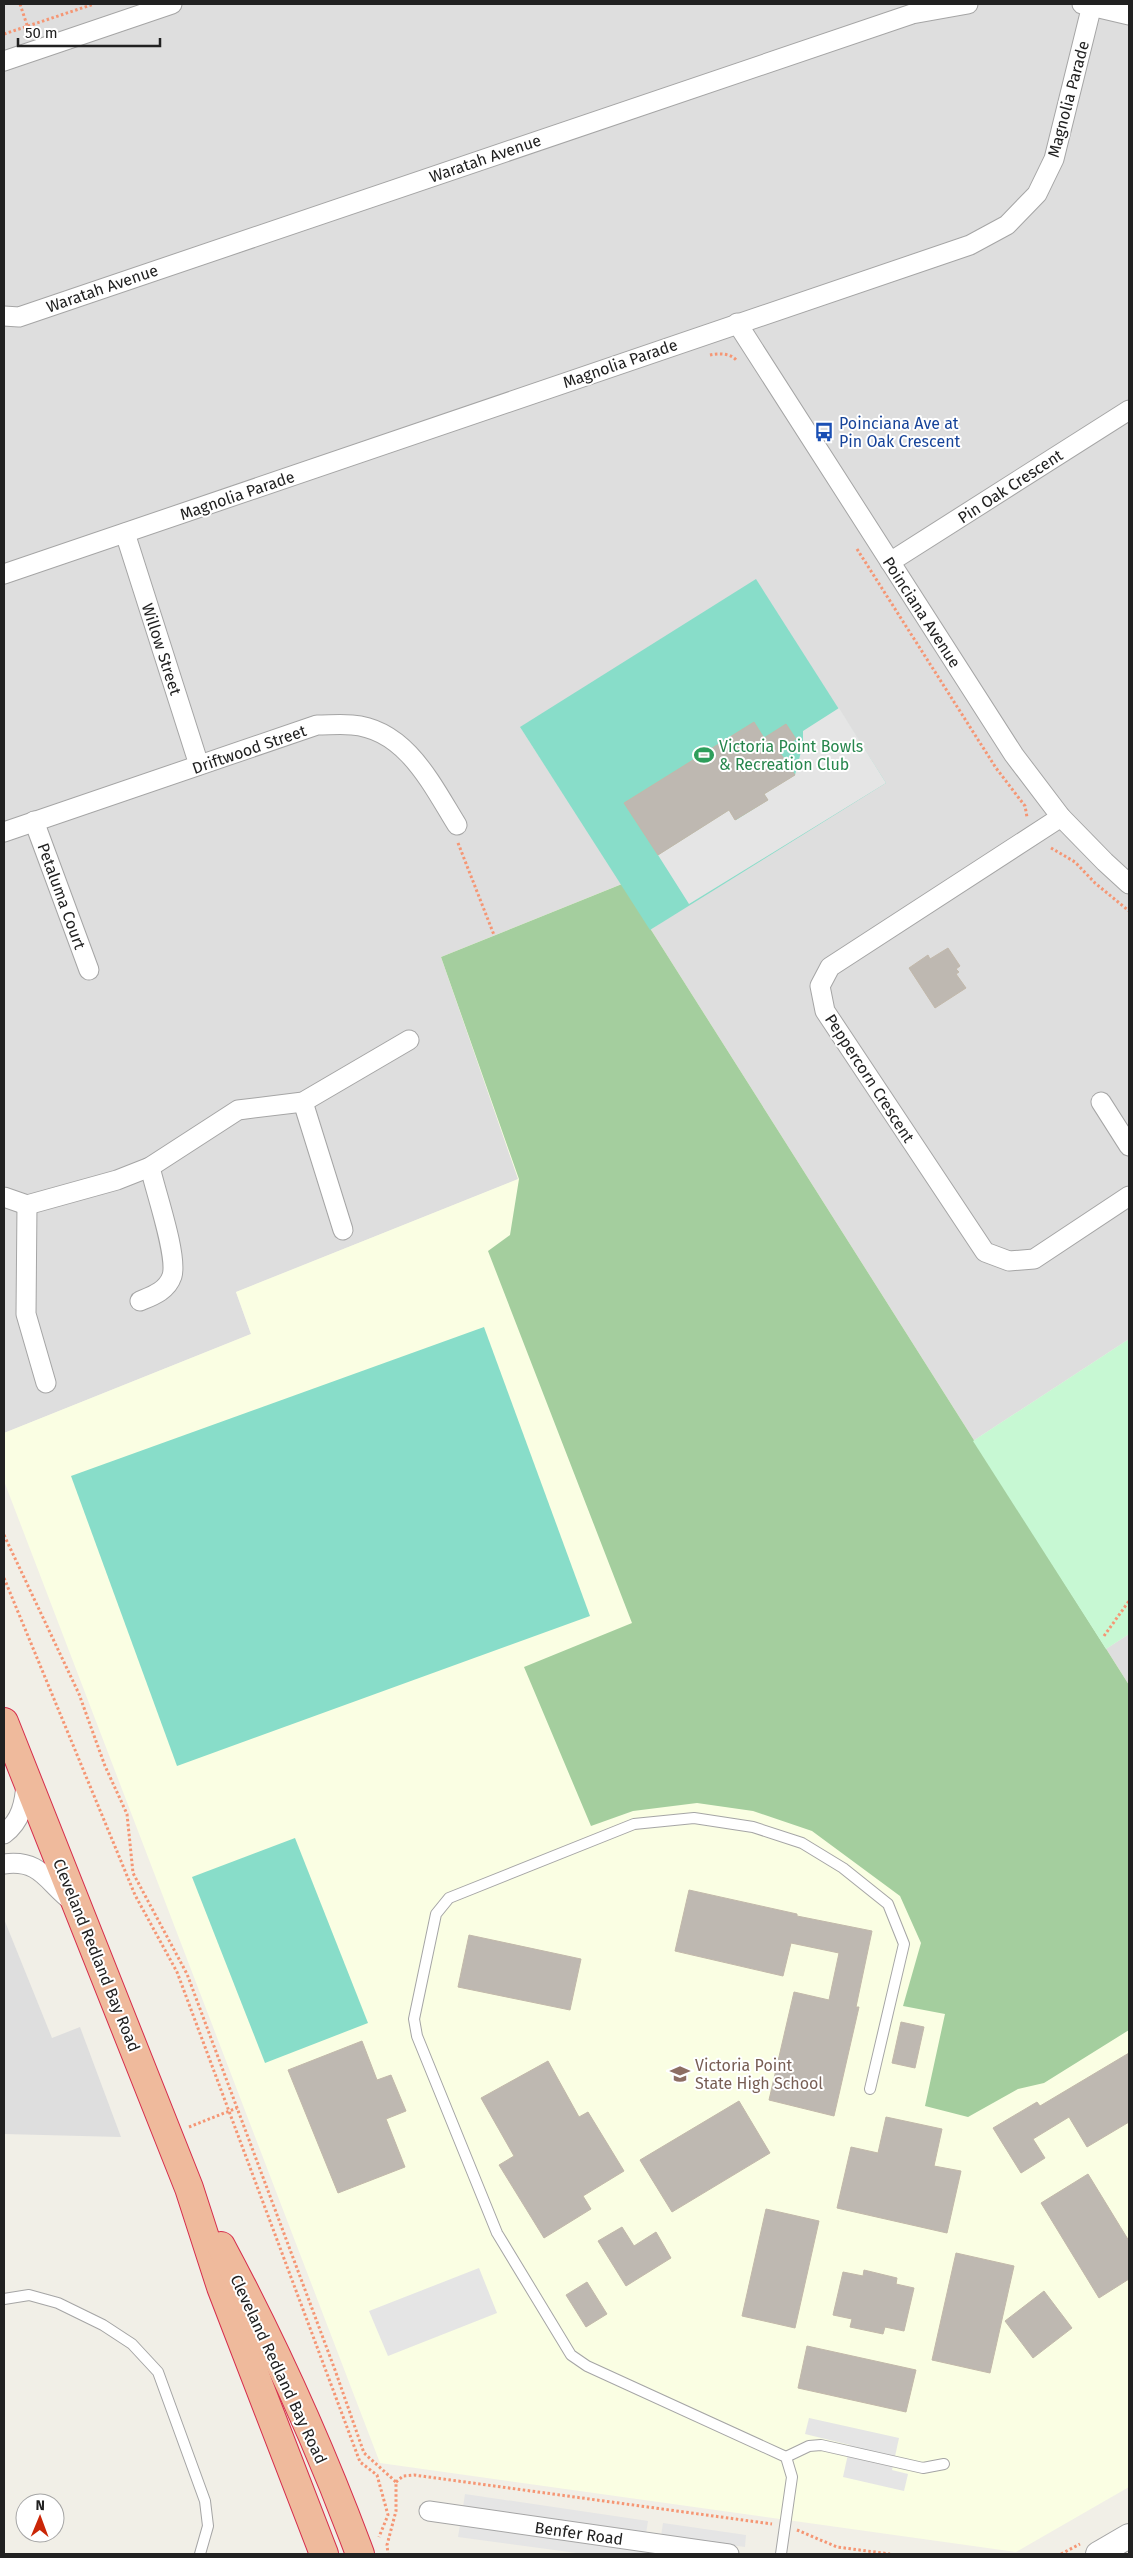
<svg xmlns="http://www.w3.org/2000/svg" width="1133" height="2558" font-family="'Fira Sans',sans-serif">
  <rect width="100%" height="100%" fill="#f1efe7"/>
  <!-- residential -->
  <g fill="#dedede">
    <polygon points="4,4 1129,4 1129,1339 973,1441 650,930 689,904 520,727 622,884 441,957 519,1179 236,1292 251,1334 4,1433"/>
    <polygon points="1129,1634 1129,1685 1106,1649"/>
    <polygon points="4,1919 52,2038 80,2027 121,2137 4,2134"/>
  </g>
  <!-- education -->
  <polygon fill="#fafee3" points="622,884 1129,1685 1129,2487 1016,2552 380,2463 4,1481 4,1433 251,1334 236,1292 518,1179 441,957"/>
  <!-- forest -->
  <polygon fill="#a4ce9e" points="622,884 1129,1685 1129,2030 1044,2083 1018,2089 968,2117 925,2106 945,2014 903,2006 921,1943 900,1896 812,1831 753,1811 697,1803 633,1811 591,1826 524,1667 632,1623 488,1251 510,1235 519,1179 441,957"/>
  <!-- park -->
  <polygon fill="#c7f8d3" points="1129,1339 1129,1634 1106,1649 973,1441"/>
  <!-- pitch -->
  <g fill="#88ddc9">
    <polygon points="756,579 886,783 650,930 520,727"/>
    <polygon points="484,1327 590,1616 177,1766 71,1476"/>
    <polygon points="295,1838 368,2023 265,2063 192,1877"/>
  </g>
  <!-- parking -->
  <g fill="#e5e5e5">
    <polygon points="839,708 886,783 689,904 658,855 729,810 736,820 768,800 764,794 795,775 803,744 803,731"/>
    <polygon points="479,2268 497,2313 388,2356 369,2311"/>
    <polygon points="809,2418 899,2438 892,2470 908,2474 904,2491 843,2477 850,2445 805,2434"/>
    <polygon points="465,2494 648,2521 646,2534 463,2507"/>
    <polygon points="663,2523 746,2535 745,2547 661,2536"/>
    <polygon points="460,2525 676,2554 584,2554 458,2537"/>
  </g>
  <!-- building -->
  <g fill="#beb8b1" stroke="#c2b8aa">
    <polygon points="754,722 764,738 786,724 796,739 778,750 795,775 764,794 768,800 735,820 729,810 658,855 624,803"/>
    <polygon points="948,948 960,966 956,969 959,972 956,974 966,988 935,1008 909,968 928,955 930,959"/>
    <polygon points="689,1890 797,1914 797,1916 872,1931 856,2007 859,2007 834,2116 769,2100 794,1992 829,2000 839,1953 791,1943 783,1976 675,1951"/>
    <polygon points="469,1935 581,1959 570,2010 458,1987"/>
    <polygon points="901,2022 924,2027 915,2068 892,2063"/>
    <polygon points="362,2041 377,2080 391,2075 406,2111 386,2119 405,2167 338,2193 288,2070"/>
    <polygon points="1129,2053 1129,2122 1087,2147 1069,2117 1033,2139 1045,2158 1021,2173 993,2128 1037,2102 1040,2106"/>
    <polygon points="548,2061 579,2117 588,2112 624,2171 583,2196 591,2209 544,2238 499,2165 514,2156 481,2098"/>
    <polygon points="739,2101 770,2153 672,2212 640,2160"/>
    <polygon points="886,2117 942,2129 934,2166 961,2171 947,2233 837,2208 851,2147 878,2153"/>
    <polygon points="1088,2174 1129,2241 1129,2279 1099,2298 1041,2203"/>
    <polygon points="766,2209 819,2221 795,2328 742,2316"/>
    <polygon points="622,2227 634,2246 656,2232 671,2258 626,2286 598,2241"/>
    <polygon points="956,2253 1014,2266 990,2373 932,2360"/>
    <polygon points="864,2270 897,2278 896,2284 914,2288 904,2331 885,2327 883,2334 850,2327 852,2319 833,2315 843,2272 863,2276"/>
    <polygon points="587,2282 607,2314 586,2327 566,2295"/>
    <polygon points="1044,2291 1072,2328 1033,2358 1005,2321"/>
    <polygon points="807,2346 916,2370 906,2412 798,2388"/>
  </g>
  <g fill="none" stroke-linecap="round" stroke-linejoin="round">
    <defs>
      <g id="service">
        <polyline points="4,2299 29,2295 58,2303 103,2325 132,2344 158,2372 205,2501 208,2526 200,2554"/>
        <polyline points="786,2457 809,2446 821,2445 923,2468 944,2464"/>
        <polyline points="781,2554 792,2477 786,2457 587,2366 571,2355 497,2233 417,2036 414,2019 436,1914 449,1898 634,1824 694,1818 753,1827 802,1843 843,1868 888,1904 904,1944 870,2089"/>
      </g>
      <g id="minor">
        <polyline points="1082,4 1129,15"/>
        <polyline points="4,61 172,4"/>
        <polyline points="4,316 19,317 912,14 968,4"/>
        <polyline points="737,323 1014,755 1061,817 1105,862 1129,884"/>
        <polyline points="125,533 199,765"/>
        <polyline points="890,562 1129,410"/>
        <polyline points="4,574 970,245 1007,225 1037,194 1054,159 1092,5"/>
        <polyline points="1061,817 830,967 820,986 825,1011 985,1252 1009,1261 1034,1259 1129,1196"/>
        <polyline points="34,821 89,970"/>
        <path d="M4 832 317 725C329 725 341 724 352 725 406 729 432 785 457 825"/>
        <polyline points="303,1102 343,1230"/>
        <polyline points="1101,1102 1129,1146"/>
        <polyline points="4,1197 27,1205 117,1180 150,1167 238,1110 303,1102 409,1040"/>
        <polyline points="27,1205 26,1314 46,1383"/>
        <path d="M140 1301C152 1296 167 1291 172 1276 178 1256 155 1190 150 1167"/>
        <path d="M4 1834C21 1821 25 1803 26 1782"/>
        <path d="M4 1864C42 1859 47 1883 73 1902"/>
        <polyline points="429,2511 729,2554"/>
      </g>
      <polyline id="tertiary" points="1098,2554 1129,2536"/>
      <g id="trunk">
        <polyline points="4,1722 189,2188 221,2287 324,2554"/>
        <path d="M221 2246C274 2345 321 2449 360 2554"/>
      </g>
    </defs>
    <!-- service casing -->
    <use href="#service" stroke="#a5a5a5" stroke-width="12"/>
    <!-- minor casing -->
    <use href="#minor" stroke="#a5a5a5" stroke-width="21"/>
    <!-- tertiary casing -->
    <use href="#tertiary" stroke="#a5a5a5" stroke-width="26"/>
    <!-- trunk casing -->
    <use href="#trunk" stroke="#d62d4c" stroke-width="30"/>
    <!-- path -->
    <g stroke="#f59674" stroke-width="3" stroke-dasharray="2.5 2.5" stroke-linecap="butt">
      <polyline points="20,4 30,34"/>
      <polyline points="4,34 94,4"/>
      <path d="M710 355C719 353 731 353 737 361"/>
      <polyline points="857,549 996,768 1025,806 1027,817"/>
      <polyline points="458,843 494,935"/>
      <polyline points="1051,848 1075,862 1095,883 1129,911"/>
      <polyline points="4,1535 79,1694 105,1766 127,1814 133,1873 187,1974 335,2370 364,2453 396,2482 396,2511 387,2545 388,2554"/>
      <polyline points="4,1578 135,1895 177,1972 360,2462 377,2475 388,2515 379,2537"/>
      <polyline points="1104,1636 1129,1601"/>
      <polyline points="189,2127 237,2108"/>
      <polyline points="396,2482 403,2476 414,2475 772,2524"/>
      <polyline points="797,2530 837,2547 890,2554"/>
      <polyline points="1061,2554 1080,2544"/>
    </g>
    <!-- service -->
    <use href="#service" stroke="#fff" stroke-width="10"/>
    <!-- minor -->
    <use href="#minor" stroke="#fff" stroke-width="19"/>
    <!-- tertiary -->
    <use href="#tertiary" stroke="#fff" stroke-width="24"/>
    <!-- trunk -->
    <use href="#trunk" stroke="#efba9c" stroke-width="28"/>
  </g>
  <!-- icons -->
  <defs>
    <symbol id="bus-bare" viewBox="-9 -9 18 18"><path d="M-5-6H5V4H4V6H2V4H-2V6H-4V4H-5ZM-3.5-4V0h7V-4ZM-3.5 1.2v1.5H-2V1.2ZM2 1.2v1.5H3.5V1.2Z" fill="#1a4fb4" stroke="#fff" stroke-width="2.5" paint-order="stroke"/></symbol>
    <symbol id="stadium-bare" viewBox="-9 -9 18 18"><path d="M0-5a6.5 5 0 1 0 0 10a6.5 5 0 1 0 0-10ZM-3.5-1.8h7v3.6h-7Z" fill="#2e9e5b" stroke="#fff" stroke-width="2.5" paint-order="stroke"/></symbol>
    <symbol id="school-bare" viewBox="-9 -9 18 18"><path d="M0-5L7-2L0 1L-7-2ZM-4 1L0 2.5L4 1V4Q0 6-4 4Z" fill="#8d6e63" stroke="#fff" stroke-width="2.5" paint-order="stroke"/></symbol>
  </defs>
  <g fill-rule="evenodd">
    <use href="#bus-bare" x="810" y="418" width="28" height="28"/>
    <use href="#stadium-bare" x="690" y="741" width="28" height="28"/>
    <use href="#school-bare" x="666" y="2060" width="28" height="28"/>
  </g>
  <g text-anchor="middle" stroke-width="4" stroke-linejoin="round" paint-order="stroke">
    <!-- street labels -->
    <g font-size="16" fill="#212121" stroke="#fff">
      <text transform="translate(1068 99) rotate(-75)" y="6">Magnolia Parade</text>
      <text transform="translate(485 158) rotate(-19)" y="6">Waratah Avenue</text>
      <text transform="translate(102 288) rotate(-19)" y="6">Waratah Avenue</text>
      <text transform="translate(620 363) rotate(-19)" y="6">Magnolia Parade</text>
      <text transform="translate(1010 486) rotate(-33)" y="6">Pin Oak Crescent</text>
      <text transform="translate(237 495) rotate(-19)" y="6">Magnolia Parade</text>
      <text transform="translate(922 612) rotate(57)" y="6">Poinciana Avenue</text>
      <text transform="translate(162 649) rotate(72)" y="6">Willow Street</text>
      <text transform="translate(249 749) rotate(-19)" y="6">Driftwood Street</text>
      <text transform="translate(62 896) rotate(70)" y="6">Petaluma Court</text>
      <text transform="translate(870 1078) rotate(57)" y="6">Peppercorn Crescent</text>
      <text transform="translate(97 1955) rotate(68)" y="6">Cleveland Redland Bay Road</text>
      <text transform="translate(279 2369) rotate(65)" y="6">Cleveland Redland Bay Road</text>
      <text transform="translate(579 2533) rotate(8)" y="6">Benfer Road</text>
    </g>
    <!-- transit labels -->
    <g font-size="16" fill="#164399" stroke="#fff" text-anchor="start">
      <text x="839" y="429">Poinciana Ave at<tspan x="839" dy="18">Pin Oak Crescent</tspan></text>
    </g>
    <!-- leisure labels -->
    <g font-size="16" fill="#27864d" stroke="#fff" text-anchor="start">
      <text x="719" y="752">Victoria Point Bowls<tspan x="719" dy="18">&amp; Recreation Club</tspan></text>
    </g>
    <!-- education labels -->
    <g font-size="16" fill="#785e54" stroke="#fff" text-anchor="start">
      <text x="695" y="2071">Victoria Point<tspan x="695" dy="18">State High School</tspan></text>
    </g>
  </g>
  <!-- border -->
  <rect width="1133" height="2558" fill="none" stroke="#212121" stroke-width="10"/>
  <!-- north arrow -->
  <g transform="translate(40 2518) rotate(1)"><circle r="24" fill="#ffffff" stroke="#a6a6a6"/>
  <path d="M0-4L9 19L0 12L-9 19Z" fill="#ca2607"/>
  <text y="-8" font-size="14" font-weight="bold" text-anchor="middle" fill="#212121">N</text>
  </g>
  <!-- scale -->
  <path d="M18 38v8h142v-8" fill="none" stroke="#212121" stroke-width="2.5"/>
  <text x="25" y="38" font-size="15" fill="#212121" stroke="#ffffff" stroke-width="4" paint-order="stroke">50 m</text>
</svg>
